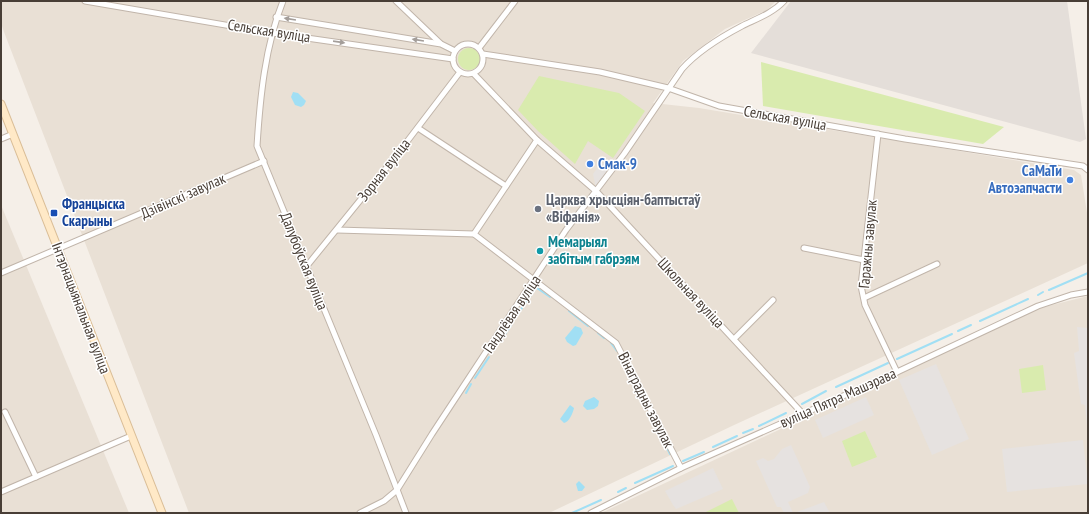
<svg xmlns="http://www.w3.org/2000/svg" width="1089" height="514" font-family="'PT Sans Narrow',sans-serif">
  <rect width="100%" height="100%" fill="#f5efe8"/>
  <!-- residential -->
  <g fill="#e9e0d5">
    <polygon points="1,1 776,1 767,10 725,29 683,61 653,103 699,108 1074,170 1081,175 1088,219 1088,263 732,426 549,513 189,513 4,32 1,23"/>
    <polygon points="1,205 129,513 1,513"/>
    <polygon points="1088,296 1088,513 601,513 1018,318 1040,308"/>
  </g>
  <!-- industrial -->
  <polygon fill="#e4ded9" points="791,1 1067,1 1086,139 1080,142 751,53"/>
  <!-- green -->
  <g fill="#d9ebae">
    <circle cx="469" cy="59" r="11"/>
    <polygon points="761,62 1004,127 983,144 763,106"/>
    <polygon points="539,76 619,93 645,111 613,158 588,141 575,164 538,131 518,110"/>
    <polygon points="1043,365 1046,390 1022,393 1019,369"/>
    <polygon points="865,431 877,457 852,467 842,441"/>
    <polygon points="732,499 739,513 704,513"/>
  </g>
  <!-- parking -->
  <g fill="#e6e2e0">
    <polygon points="616,162 596,189 593,174 601,163"/>
    <polygon points="1077,327 1088,328 1088,436 1085,405 1081,404 1074,353 1079,351"/>
    <polygon points="936,364 969,439 932,455 899,380"/>
    <polygon points="866,397 874,415 823,438 815,420"/>
    <polygon points="1083,440 1088,484 1007,492 1002,449"/>
    <polygon points="791,445 810,487 808,493 788,502 793,513 784,513 781,507 777,507 756,461 763,458 768,461 774,459 782,449"/>
    <polygon points="713,468 723,489 676,509 673,505 665,491"/>
    <polygon points="824,502 830,513 796,513 797,512"/>
  </g>
  <!-- water -->
  <g fill="#a1dff4">
    <polygon points="293,92 298,93 306,101 304,105 301,107 295,105 291,97"/>
    <polygon points="575,326 581,328 583,333 576,345 573,346 567,342 565,338"/>
    <polygon points="594,397 599,401 598,406 594,409 587,410 583,406 585,401"/>
    <path d="M570 405 574 408C573 413 569 422 564 423L560 419Z"/>
    <polygon points="579,481 585,487 582,491 578,491 576,484"/>
  </g>
  <g fill="none" stroke-linecap="round" stroke-linejoin="round">
    <!-- stream -->
    <g stroke="#a1dff4" stroke-width="2">
      <polyline points="1049,290 1088,273"/>
      <polyline points="1038,295 1043,292"/>
      <polyline points="569,311 588,326"/>
      <polyline points="515,318 535,289 537,288 550,297"/>
      <polyline points="980,321 1028,299"/>
      <polyline points="958,331 971,325"/>
      <polyline points="598,333 604,338"/>
      <polyline points="503,337 511,325"/>
      <polyline points="611,343 617,351"/>
      <polyline points="897,359 952,334"/>
      <polyline points="475,378 489,357"/>
      <polyline points="836,387 888,363"/>
      <polyline points="466,393 471,384"/>
      <polyline points="802,404 826,391"/>
      <polyline points="653,421 660,435"/>
      <polyline points="759,426 786,413"/>
      <polyline points="743,433 753,429"/>
      <polyline points="664,442 670,454"/>
      <polyline points="713,447 737,436"/>
      <polyline points="683,461 704,452"/>
      <polyline points="635,483 673,466"/>
      <polyline points="618,492 626,488"/>
      <polyline points="572,513 601,500"/>
    </g>
    <defs>
      <g id="street">
        <polyline points="85,1 272,33 453,59"/>
        <path d="M283 1C265 46 260 98 257 146L376 435 406 513"/>
        <polyline points="396,1 440,43"/>
        <polyline points="276,17 441,44 455,51"/>
        <circle cx="468" cy="59" r="15"/>
        <polyline points="479,48 515,1"/>
        <polyline points="483,54 600,72 668,88 719,106 747,111 905,139 1083,166 1088,170"/>
        <polyline points="474,74 537,140 596,191 803,414"/>
        <polyline points="418,128 506,186"/>
        <polyline points="878,134 861,286 865,305 897,372"/>
        <polyline points="1,139 13,134"/>
        <polyline points="337,230 474,234 616,343 681,468"/>
        <polyline points="474,234 537,140"/>
        <polyline points="804,248 864,260"/>
        <polyline points="306,267 396,156 460,72"/>
        <polyline points="1,273 264,161"/>
        <polyline points="864,298 937,264"/>
        <polyline points="734,339 773,300"/>
        <polyline points="5,412 36,477"/>
        <polyline points="1,492 131,436"/>
        <path d="M360 513 384 501 397 490 432 434 566 230 624 154 682 69C698 51 721 37 742 26 756 19 773 13 784 1"/>
        <polyline points="591,513 681,468 897,372 1038,306 1071,295 1088,292"/>
      </g>
      <polyline id="secondary" points="1,104 162,513"/>
    </defs>
    <!-- street casing -->
    <use href="#street" stroke="#c1b5aa" stroke-width="7"/>
    <!-- secondary casing -->
    <use href="#secondary" stroke="#dabe97" stroke-width="9"/>
    <!-- street -->
    <use href="#street" stroke="#fff" stroke-width="5"/>
    <!-- secondary -->
    <use href="#secondary" stroke="#ffe9c7" stroke-width="7"/>
  </g>
  <!-- one-way arrows -->
  <defs><path id="oneway-solid" d="M-6-.8H1V-3.2L6.5 0L1 3.2V.8H-6Z"/></defs>
  <g fill="#a49e9a">
    <use href="#oneway-solid" transform="translate(290 19) rotate(-171)"/>
    <use href="#oneway-solid" transform="translate(418 40) rotate(-171)"/>
    <use href="#oneway-solid" transform="translate(339 42) rotate(8)"/>
  </g>
  <!-- markers -->
  <g fill="#3f7fe0" stroke="#fff" stroke-width="1.5">
    <circle cx="590" cy="164" r="4"/>
    <circle cx="1070" cy="180" r="4"/>
  </g>
  <circle fill="#6b7280" stroke="#fff" stroke-width="1.5" cx="538" cy="209" r="4"/>
  <rect fill="#1a4fb4" stroke="#fff" stroke-width="1.5" x="50" y="209" width="8" height="8" rx="2"/>
  <circle fill="#0f9aa8" stroke="#fff" stroke-width="1.5" cx="540" cy="251" r="4"/>
  <g text-anchor="middle" stroke-width="3" stroke-linejoin="round" paint-order="stroke">
    <!-- street labels -->
    <g font-size="15" fill="#483e36" stroke="#fff">
      <text transform="translate(269 31) rotate(9)" y="5">Сельская вуліца</text>
      <text transform="translate(785 118) rotate(10)" y="5">Сельская вуліца</text>
      <text transform="translate(384 170) rotate(-52)" y="5">Зорная вуліца</text>
      <text transform="translate(183 196) rotate(-24)" y="5">Дзівінскі завулак</text>
      <text transform="translate(868 244) rotate(-85)" y="5">Гаражны завулак</text>
      <text transform="translate(304 261) rotate(68)" y="5">Далубоўская вуліца</text>
      <text transform="translate(691 293) rotate(47)" y="5">Школьная вуліца</text>
      <text transform="translate(81 308) rotate(69)" y="5">Інтэрнацыянальная вуліца</text>
      <text transform="translate(512 314) rotate(-56)" y="5">Гандлёвая вуліца</text>
      <text transform="translate(838 398) rotate(-24)" y="5">вуліца Пятра Машэрава</text>
      <text transform="translate(646 400) rotate(63)" y="5">Вінаградны завулак</text>
    </g>
    <!-- shop labels -->
    <g font-size="15" font-weight="bold" fill="#366cbe" stroke="#fff" text-anchor="start">
      <text x="598" y="169">Смак-9</text>
      <text x="1062" y="176" text-anchor="end">СаМаТи<tspan x="1062" dy="17">Автоэапчасти</tspan></text>
    </g>
    <!-- worship labels -->
    <g font-size="15" font-weight="bold" fill="#5b616d" stroke="#fff" text-anchor="start">
      <text x="546" y="205">Царква хрысціян-баптыстаў<tspan x="546" dy="17">«Віфанія»</tspan></text>
    </g>
    <!-- transit labels -->
    <g font-size="15" font-weight="bold" fill="#164399" stroke="#fff" text-anchor="start">
      <text x="62" y="209">Францыска<tspan x="62" dy="17">Скарыны</tspan></text>
    </g>
    <!-- culture labels -->
    <g font-size="15" font-weight="bold" fill="#0d838f" stroke="#fff" text-anchor="start">
      <text x="548" y="247">Мемарыял<tspan x="548" dy="17">забітым габрэям</tspan></text>
    </g>
  </g>
  <!-- border -->
  <rect width="1089" height="514" fill="none" stroke="#483e36" stroke-width="4"/>
</svg>
